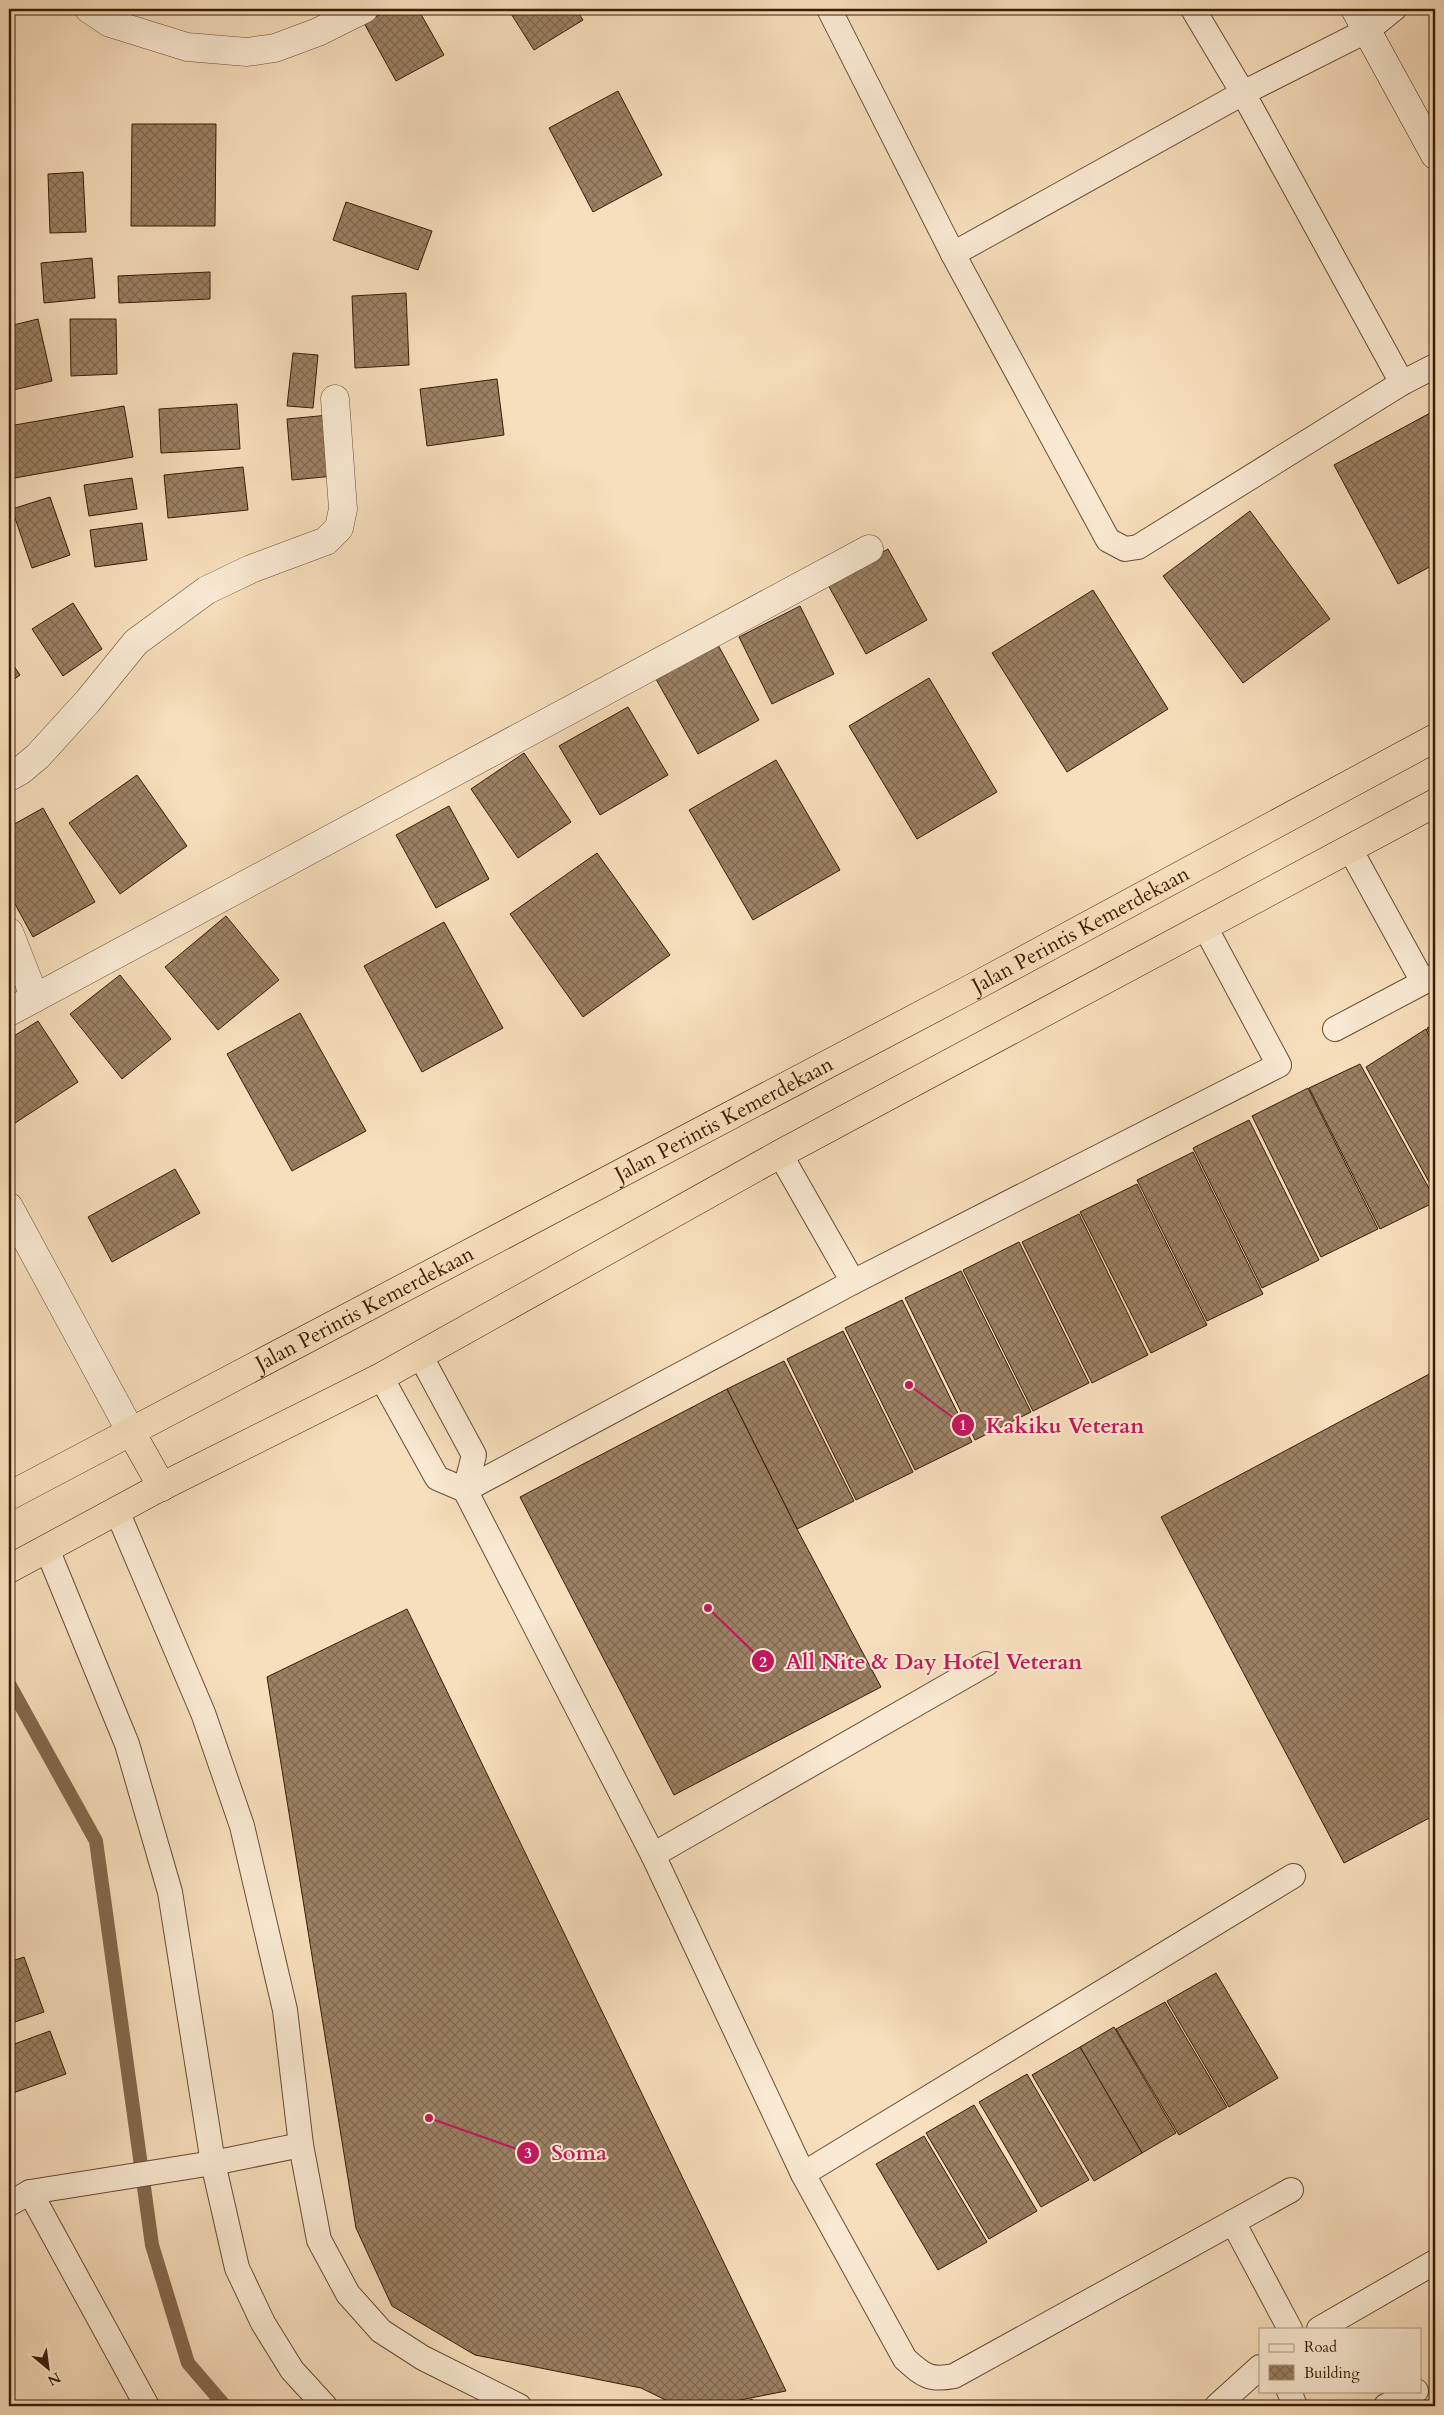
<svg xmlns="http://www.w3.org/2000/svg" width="1444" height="2415" font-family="Cardo,serif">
  <defs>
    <pattern id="building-cross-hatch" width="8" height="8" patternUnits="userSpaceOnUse" patternTransform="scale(1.25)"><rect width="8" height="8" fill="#9c8165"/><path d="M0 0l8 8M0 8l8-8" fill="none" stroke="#806951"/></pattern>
  </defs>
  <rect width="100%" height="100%" fill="#f7debc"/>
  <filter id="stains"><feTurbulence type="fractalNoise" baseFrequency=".004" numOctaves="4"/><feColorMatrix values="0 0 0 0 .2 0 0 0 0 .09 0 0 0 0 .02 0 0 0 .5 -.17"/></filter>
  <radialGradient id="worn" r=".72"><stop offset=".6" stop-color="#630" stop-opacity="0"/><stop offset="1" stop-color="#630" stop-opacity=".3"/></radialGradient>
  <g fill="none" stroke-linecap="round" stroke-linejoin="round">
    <!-- stream -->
    <polyline stroke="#84694e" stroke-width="14" points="9,1684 96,1841 152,2245 188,2363 225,2406"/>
  </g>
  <!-- building -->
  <g fill="url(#building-cross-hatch)" stroke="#391c06">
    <polygon points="390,9 418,9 444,55 396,81 364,23"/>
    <polygon points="508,9 576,9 583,20 534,50"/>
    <polygon points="618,91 662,175 593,212 549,128"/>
    <polygon points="132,124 216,124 215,226 131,226"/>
    <polygon points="83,172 86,232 50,233 48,174"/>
    <polygon points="346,202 432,231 418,270 333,240"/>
    <polygon points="92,258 95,298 44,303 41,263"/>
    <polygon points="210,272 210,299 119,303 118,276"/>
    <polygon points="406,293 409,365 355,368 352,296"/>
    <polygon points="38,319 52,381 9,391 9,326"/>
    <polygon points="70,319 116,319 117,374 71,376"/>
    <polygon points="293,353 318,355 313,408 287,406"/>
    <polygon points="497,379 504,435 427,446 420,389"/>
    <polygon points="237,404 240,449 161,453 159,409"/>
    <polygon points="124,406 133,457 9,479 9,426"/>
    <polygon points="1432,412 1435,418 1435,564 1398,584 1334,465"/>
    <polygon points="329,415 334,476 292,480 287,419"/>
    <polygon points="243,467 248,510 168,518 164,475"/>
    <polygon points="132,478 137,509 89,516 84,485"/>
    <polygon points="50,497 70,555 32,568 12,509"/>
    <polygon points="1250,511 1330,619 1243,683 1163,576"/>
    <polygon points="142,523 147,560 95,567 90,530"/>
    <polygon points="888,549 927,620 866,654 827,583"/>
    <polygon points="1093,590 1168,709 1067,772 992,653"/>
    <polygon points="73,603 102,649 63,676 32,629"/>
    <polygon points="800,606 834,674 772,704 739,637"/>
    <polygon points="718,645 759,720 698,754 656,679"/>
    <polygon points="9,659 20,675 9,683"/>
    <polygon points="929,678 997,792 917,839 849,726"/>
    <polygon points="628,707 668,775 600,815 559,746"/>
    <polygon points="524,753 571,822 518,858 471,789"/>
    <polygon points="776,760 840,870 753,920 689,810"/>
    <polygon points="137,775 187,846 120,894 69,823"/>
    <polygon points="449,806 489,879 436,908 396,835"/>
    <polygon points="43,808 95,902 33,937 9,893 9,827"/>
    <polygon points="597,853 670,955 583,1017 510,914"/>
    <polygon points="226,916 279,980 218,1030 165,967"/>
    <polygon points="444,922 503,1028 422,1072 364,966"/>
    <polygon points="120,975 171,1039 122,1079 70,1014"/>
    <polygon points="300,1013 366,1131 292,1171 227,1054"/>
    <polygon points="38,1021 78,1082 9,1127 9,1039"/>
    <polygon points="1435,1024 1435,1044 1427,1028"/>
    <polygon points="1426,1029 1435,1049 1435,1193 1366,1067"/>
    <polygon points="1360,1064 1435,1199 1435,1202 1380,1229 1309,1088"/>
    <polygon points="1308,1088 1378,1229 1321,1257 1252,1116"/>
    <polygon points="1249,1120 1319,1260 1262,1288 1193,1148"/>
    <polygon points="1193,1152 1263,1294 1207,1321 1137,1180"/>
    <polygon points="175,1169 200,1213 112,1262 88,1217"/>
    <polygon points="1137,1184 1207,1325 1151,1353 1080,1212"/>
    <polygon points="1079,1214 1148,1355 1092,1383 1022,1242"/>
    <polygon points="1019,1242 1089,1383 1033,1411 963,1270"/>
    <polygon points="961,1271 1031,1412 975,1440 905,1298"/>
    <polygon points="902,1300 972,1442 915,1470 845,1328"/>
    <polygon points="843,1331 913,1472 856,1500 787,1359"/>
    <polygon points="784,1361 854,1501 797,1529 727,1389"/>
    <polygon points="1435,1371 1435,1815 1344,1863 1161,1517"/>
    <polygon points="727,1389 797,1529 881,1687 674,1795 520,1497"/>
    <polygon points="407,1609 786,2391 710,2406 678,2406 641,2388 475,2355 392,2306 356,2228 267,1677"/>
    <polygon points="24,1957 44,2012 9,2024 9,1962"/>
    <polygon points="1216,1973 1278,2078 1229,2107 1167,2001"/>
    <polygon points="1165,2002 1227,2107 1179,2135 1116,2029"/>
    <polygon points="1114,2027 1176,2133 1142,2153 1080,2047"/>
    <polygon points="50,2031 66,2074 13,2093 9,2082 9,2046"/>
    <polygon points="1080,2047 1142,2153 1094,2181 1032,2075"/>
    <polygon points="1027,2074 1089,2180 1041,2207 979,2102"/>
    <polygon points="974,2105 1037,2211 989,2239 926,2133"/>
    <polygon points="924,2136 987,2242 938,2270 876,2164"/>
    <polygon points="752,2399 756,2406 737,2406"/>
  </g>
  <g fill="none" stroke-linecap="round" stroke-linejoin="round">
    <defs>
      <g id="lane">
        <polyline points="829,9 953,254 1243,93 1368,30 1394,9"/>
        <polyline points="1193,9 1243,93 1402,383"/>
        <polyline points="953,254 1108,540 1125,549 1138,547 1402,383 1435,366"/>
        <polyline points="1350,849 1423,982"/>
        <polyline points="1205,927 1279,1065 853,1282 465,1490 653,1855 803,2174 1293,1876"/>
        <polyline points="1335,1029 1435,976"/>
        <polyline points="780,1154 853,1282"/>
        <polyline points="381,1377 437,1478 465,1490 474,1455 420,1355"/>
        <polyline points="117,1511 203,1713 242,1826 285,2010 301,2145 319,2240 348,2294 381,2331 423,2358 519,2406"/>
        <polyline points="47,1549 127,1744 170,1892 213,2163 237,2268 263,2323 292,2370 325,2406"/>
        <polyline points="653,1855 986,1664"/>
        <path d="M803 2174 905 2359C923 2375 929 2381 954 2376L1291 2190"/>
        <polyline points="30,2192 147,2406"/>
        <polyline points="9,2204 30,2192 213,2163 301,2145"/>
        <polyline points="1233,2222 1290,2329"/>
        <polyline points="1319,2329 1435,2262"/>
        <polyline points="1289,2391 1295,2406"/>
        <polyline points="1217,2406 1260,2367"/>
        <polyline points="1386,2406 1416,2391"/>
      </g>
      <g id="street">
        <polyline points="89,9 110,23 187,47 247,52 275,48 318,32 364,9"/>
        <polyline points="9,777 20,771 38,756 88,701 136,642 207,590 251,569 326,541 339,528 343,509 335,399"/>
        <polyline points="9,932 35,998"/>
        <polyline points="9,1012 869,549"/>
        <polyline points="9,1207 131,1432"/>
      </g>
      <polyline id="secondary" points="1355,9 1435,155"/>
      <g id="highway">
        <polyline points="131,1432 162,1487"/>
        <path id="s1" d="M9 1496 972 988 1435 738"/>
        <polyline points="9,1569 155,1490 381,1377 780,1154 1435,803"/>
      </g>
    </defs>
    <!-- lane casing -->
    <use href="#lane" stroke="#684c34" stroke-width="26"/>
    <!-- street casing -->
    <use href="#street" stroke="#684c34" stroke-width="29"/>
    <!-- secondary casing -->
    <use href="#secondary" stroke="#391c06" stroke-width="29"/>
    <!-- highway casing -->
    <use href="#highway" stroke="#391c06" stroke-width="29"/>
    <!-- lane -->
    <use href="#lane" stroke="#faead3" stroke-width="24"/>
    <!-- street -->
    <use href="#street" stroke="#faead3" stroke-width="28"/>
    <!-- secondary -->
    <use href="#secondary" stroke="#faead3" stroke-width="28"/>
    <!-- highway -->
    <use href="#highway" stroke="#f7debc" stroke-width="28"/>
  </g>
  <g text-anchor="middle" stroke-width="4" stroke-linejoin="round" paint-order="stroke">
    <!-- street labels -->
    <g font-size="21" fill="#391c06" stroke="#faead3">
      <text dy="7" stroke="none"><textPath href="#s1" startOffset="1212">Jalan Perintis Kemerdekaan</textPath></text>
      <text dy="7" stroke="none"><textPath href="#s1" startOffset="808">Jalan Perintis Kemerdekaan</textPath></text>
      <text dy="7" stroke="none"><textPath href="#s1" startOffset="402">Jalan Perintis Kemerdekaan</textPath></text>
    </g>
  </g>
  <!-- callouts -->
  <path fill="none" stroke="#c2185b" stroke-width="2" d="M909 1385L963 1425M708 1608L763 1661M429 2118L528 2153"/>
  <g fill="#c2185b" stroke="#faead3" stroke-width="2">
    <circle cx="909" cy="1385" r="5"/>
    <circle cx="708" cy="1608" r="5"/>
    <circle cx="429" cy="2118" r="5"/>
    <circle cx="963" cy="1425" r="12"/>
    <circle cx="763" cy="1661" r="12"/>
    <circle cx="528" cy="2153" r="12"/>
  </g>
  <g font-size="15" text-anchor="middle" font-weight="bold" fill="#fff">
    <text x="963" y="1430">1</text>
    <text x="763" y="1667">2</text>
    <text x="528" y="2158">3</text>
  </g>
  <g font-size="22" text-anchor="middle" font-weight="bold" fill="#c2185b" stroke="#faead3" stroke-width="4" stroke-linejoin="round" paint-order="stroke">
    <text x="1065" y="1433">Kakiku Veteran</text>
    <text x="934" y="1669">All Nite &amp; Day Hotel Veteran</text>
    <text x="579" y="2160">Soma</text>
  </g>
  <!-- margin -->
  <rect width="1444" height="2415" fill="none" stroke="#f7debc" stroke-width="30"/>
  <rect x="10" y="10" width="1424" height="2395" fill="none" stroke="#391c06" stroke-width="2.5"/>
  <rect x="15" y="15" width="1414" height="2385" fill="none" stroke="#391c06"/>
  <!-- legend -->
  <rect x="1259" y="2328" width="162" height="65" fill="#faead3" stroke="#ad9881"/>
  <rect x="1269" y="2344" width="25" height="8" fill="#faead3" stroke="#ad9881"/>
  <text x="1304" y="2352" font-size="15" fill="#391c06">Road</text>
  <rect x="1269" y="2365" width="25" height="15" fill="url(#building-cross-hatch)" stroke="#ad9881"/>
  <text x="1304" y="2378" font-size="15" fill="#391c06">Building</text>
  <!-- north arrow -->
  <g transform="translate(48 2368) rotate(151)" stroke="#faead3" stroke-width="4" paint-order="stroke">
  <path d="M0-4L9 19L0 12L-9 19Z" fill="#391c06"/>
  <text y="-8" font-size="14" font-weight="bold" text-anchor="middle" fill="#391c06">N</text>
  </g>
  <rect width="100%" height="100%" filter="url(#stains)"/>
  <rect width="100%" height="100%" fill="url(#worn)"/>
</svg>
